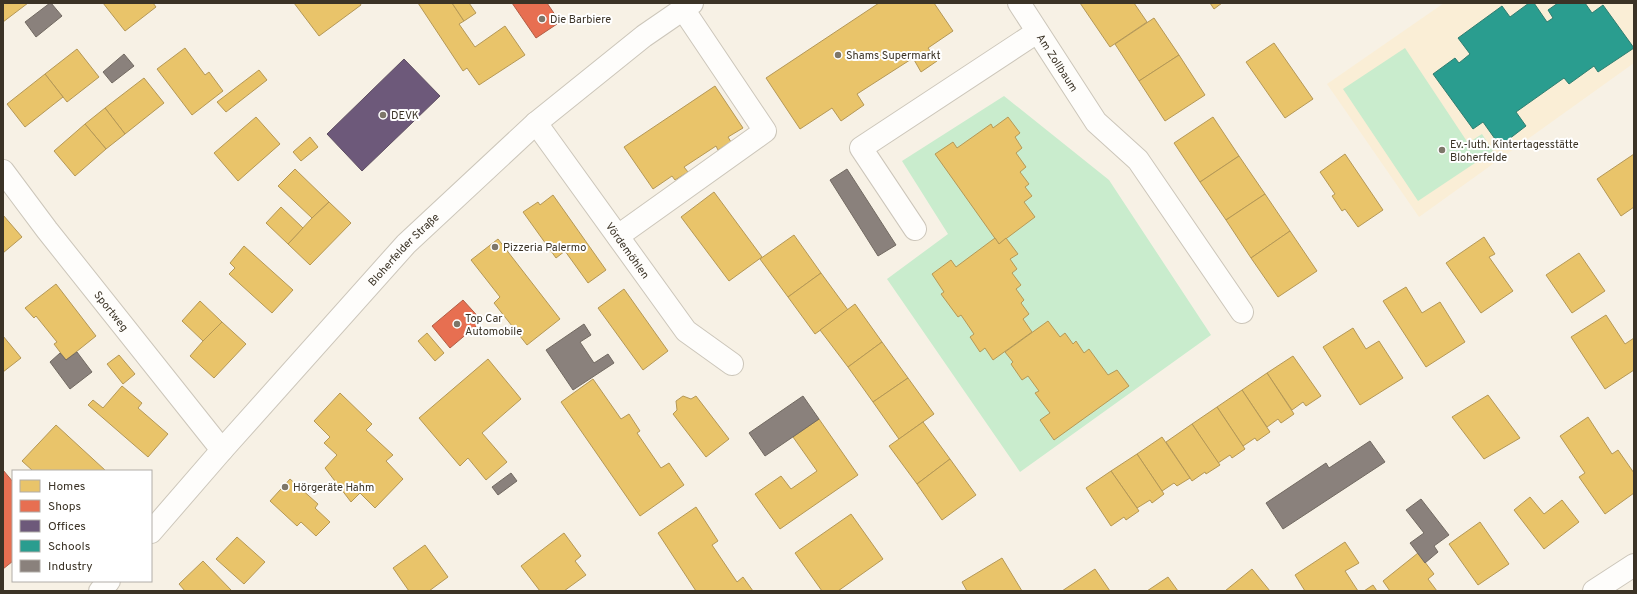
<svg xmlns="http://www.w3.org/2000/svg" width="1637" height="594" font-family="Overpass,sans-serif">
  <rect width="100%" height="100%" fill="#f7f1e5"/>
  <!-- built -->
  <polygon fill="#faeed6" points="1444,3 1632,3 1634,6 1634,63 1419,217 1327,84"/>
  <!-- green -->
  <g fill="#c9eccd">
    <polygon points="1405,48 1468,143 1482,134 1493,151 1418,201 1343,89"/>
    <polygon points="1004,96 1109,180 1211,335 1020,472 887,279 948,234 902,161"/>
  </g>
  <!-- homes -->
  <g fill="#e9c46a" stroke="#b59856">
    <polygon points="3,3 28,3 3,22"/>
    <polygon points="103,3 153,3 156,7 125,31"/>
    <polygon points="294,3 360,3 361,5 319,36"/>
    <polygon points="418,3 452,3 464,21 459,24 475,47 505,26 525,55 479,85 467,68 463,71"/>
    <polygon points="452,3 469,3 476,13 464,21"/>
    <polygon points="879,3 934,3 953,31 928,48 937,61 921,72 913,58 857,94 864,105 841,121 832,108 800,129 766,78"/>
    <polygon points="1080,3 1134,3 1147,22 1110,47"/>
    <polygon points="1210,3 1222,3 1214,9"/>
    <polygon points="1154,18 1179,55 1139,81 1115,44"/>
    <polygon points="1274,43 1313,99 1285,118 1246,62"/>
    <polygon points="185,48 205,75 209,72 223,91 192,115 157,69"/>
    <polygon points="77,49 99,77 67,102 45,74"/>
    <polygon points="1179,55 1205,95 1165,121 1139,81"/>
    <polygon points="259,70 267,80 226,112 217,102"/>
    <polygon points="45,74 63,97 25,127 7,104"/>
    <polygon points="144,78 164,103 125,134 105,108"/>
    <polygon points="715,86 743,128 728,137 731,142 718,150 716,146 684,167 688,172 675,180 672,176 653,189 624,147"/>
    <polygon points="105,108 125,134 106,149 85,124"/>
    <polygon points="256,117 280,144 238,181 214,153"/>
    <polygon points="1008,117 1020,133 1015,137 1022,148 1016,153 1026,167 1020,172 1029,184 1025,187 1032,196 1024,202 1035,217 999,244 935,154 953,142 957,148 991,124 993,128"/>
    <polygon points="1213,117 1239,156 1200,182 1174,143"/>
    <polygon points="85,124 106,149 75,176 54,151"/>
    <polygon points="310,137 318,147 301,161 293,152"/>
    <polygon points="1345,154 1383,210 1358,227 1345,209 1342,211 1332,196 1335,194 1320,172"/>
    <polygon points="1634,154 1634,207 1621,216 1597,179"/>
    <polygon points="1239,156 1265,194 1226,220 1200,182"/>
    <polygon points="295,169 329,202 312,218 278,186"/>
    <polygon points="714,192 762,257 729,281 681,217"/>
    <polygon points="1265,194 1290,231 1251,258 1226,220"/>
    <polygon points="553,195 606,270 588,283 565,251 556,258 523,212 538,202 540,205"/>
    <polygon points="329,202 351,223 310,265 288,244 312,218"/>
    <polygon points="281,207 303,228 288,244 266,223"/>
    <polygon points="3,215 22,237 3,253"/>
    <polygon points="1290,231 1317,271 1278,297 1251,258"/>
    <polygon points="794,235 821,273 788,297 760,259"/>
    <polygon points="1484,237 1495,254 1489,257 1513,291 1481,313 1446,263"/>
    <polygon points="995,238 999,244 1006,238 1018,254 1010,259 1017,269 1012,273 1021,285 1016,289 1024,300 1021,303 1029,314 1023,319 1032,332 993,360 985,348 980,352 970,337 974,334 961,315 958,317 941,294 944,292 932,274 951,260 956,267"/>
    <polygon points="498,239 560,319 527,345 494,303 500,297 471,260"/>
    <polygon points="244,246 293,290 272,313 229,274 235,268 230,263"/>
    <polygon points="1579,253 1605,291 1572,313 1546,275"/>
    <polygon points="821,273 848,310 815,334 788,297"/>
    <polygon points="56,284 96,336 66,360 54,344 57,342 36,316 34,318 25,308"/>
    <polygon points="1406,287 1422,313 1440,302 1465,342 1426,367 1383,301"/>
    <polygon points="624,289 668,351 643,370 598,308"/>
    <polygon points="200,301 222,322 203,341 182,321"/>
    <polygon points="855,304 882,342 848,367 820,330"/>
    <polygon points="1606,315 1625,344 1634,338 1634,370 1605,389 1571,337"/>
    <polygon points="1048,321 1060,337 1065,333 1073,344 1076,341 1084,353 1089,349 1108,375 1117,370 1129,386 1054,440 1040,420 1050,413 1035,393 1039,391 1028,376 1022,380 1011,364 1013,362 1005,352"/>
    <polygon points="222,322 246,344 214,378 190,356 203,341"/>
    <polygon points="1353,328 1366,349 1379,341 1403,378 1360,405 1323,347"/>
    <polygon points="427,333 444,353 435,361 418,341"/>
    <polygon points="3,336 21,358 3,372"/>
    <polygon points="882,342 908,378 873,402 848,367"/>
    <polygon points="119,355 135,374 123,384 107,364"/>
    <polygon points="1293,356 1321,396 1306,406 1303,402 1292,410 1267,373"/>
    <polygon points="488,359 521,399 482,433 507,462 486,480 468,458 460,466 419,418"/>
    <polygon points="1267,373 1294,414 1281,423 1278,419 1267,427 1242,390"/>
    <polygon points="908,378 934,414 899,439 873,402"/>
    <polygon points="593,379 621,419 629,414 640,431 637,433 661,468 669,463 684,485 640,516 561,402"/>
    <polygon points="122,386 142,403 138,408 168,434 148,457 88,405 93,400 103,408"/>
    <polygon points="1242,390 1270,432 1257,441 1255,438 1243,446 1217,407"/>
    <polygon points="340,393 372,424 366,430 393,455 386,461 403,479 375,508 360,493 351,502 325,468 337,455 324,443 330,437 314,421"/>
    <polygon points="1488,395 1520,438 1484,459 1452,417"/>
    <polygon points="683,396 691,399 696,396 729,439 706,457 673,414 677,410 676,401"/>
    <polygon points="1217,407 1245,449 1232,458 1230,455 1218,463 1192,424"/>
    <polygon points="1588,417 1612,454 1618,450 1634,473 1634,493 1605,514 1579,477 1585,473 1560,436"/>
    <polygon points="819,419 858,475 780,529 755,494 781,476 791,489 817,471 793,437"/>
    <polygon points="923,422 950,459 917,484 889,446"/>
    <polygon points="1192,424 1220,465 1206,474 1205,472 1192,481 1166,442"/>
    <polygon points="56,425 106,471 33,471 22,461"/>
    <polygon points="1162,437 1190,478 1177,486 1174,483 1162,491 1137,454"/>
    <polygon points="1137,454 1164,494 1152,503 1150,500 1137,508 1111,471"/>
    <polygon points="950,459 976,495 942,520 917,484"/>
    <polygon points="1111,471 1139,511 1126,520 1124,517 1111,526 1086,488"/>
    <polygon points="290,479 318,504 315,508 330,522 316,536 301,522 297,526 270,501"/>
    <polygon points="1530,497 1544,514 1562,500 1579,522 1544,549 1514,510"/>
    <polygon points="696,507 718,541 712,545 737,582 743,577 753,591 696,591 658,533"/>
    <polygon points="851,514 883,559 838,591 822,591 795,553"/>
    <polygon points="1480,522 1509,564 1478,585 1449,544"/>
    <polygon points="564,533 581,556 575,561 586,575 564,591 540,591 521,566"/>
    <polygon points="237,537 265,562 244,584 216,559"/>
    <polygon points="1345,542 1359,563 1345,571 1358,591 1305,591 1295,575"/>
    <polygon points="425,545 448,577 429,591 409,591 393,568"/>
    <polygon points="1418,553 1434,574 1428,579 1437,591 1390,591 1383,581"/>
    <polygon points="1002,558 1022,591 967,591 962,582"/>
    <polygon points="203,561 232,591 185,591 179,584"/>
    <polygon points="1095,569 1110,591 1062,591"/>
    <polygon points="1252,569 1270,591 1225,591"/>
    <polygon points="1168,577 1178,591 1147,591"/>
    <polygon points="1373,585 1377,591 1364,591"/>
  </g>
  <!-- shops -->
  <g fill="#e76f51" stroke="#b35d44">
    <polygon points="512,3 547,3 560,22 536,38"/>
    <polygon points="463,300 482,321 450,348 432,326"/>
    <polygon points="3,470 13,482 13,561 3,569"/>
  </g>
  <!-- offices -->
  <polygon fill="#6d597a" stroke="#5e4e61" points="404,59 440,96 362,171 327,134"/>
  <!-- schools -->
  <polygon fill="#2a9d8f" stroke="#2f7d70" points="1529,3 1534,3 1547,22 1553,18 1548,10 1558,3 1585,3 1592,13 1603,5 1634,48 1598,72 1594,66 1569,84 1564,78 1516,112 1526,126 1500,146 1483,122 1473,129 1433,74 1455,58 1459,63 1470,54 1458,38 1502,6 1510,17"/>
  <!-- industry -->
  <g fill="#8a817c" stroke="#726a62">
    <polygon points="50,3 51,3 62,16 36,37 25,22"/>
    <polygon points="124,54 134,66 112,83 103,72"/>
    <polygon points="847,169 896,245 878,256 830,180"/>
    <polygon points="584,324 591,335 580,342 594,363 608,354 614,363 573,390 546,350"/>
    <polygon points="77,352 92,372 70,389 50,362 60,353 66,360"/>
    <polygon points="803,396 819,419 765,456 749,433"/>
    <polygon points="1370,441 1385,462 1283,529 1266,503 1326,463 1329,468"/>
    <polygon points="511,473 517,481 498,495 492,487"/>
    <polygon points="1421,499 1449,535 1434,546 1438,552 1425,563 1410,543 1424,533 1406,510"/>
  </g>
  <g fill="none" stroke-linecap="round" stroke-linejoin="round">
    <defs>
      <g id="minor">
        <path id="s1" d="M1019 3 1096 122 1138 160 1242 312"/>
        <path id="s2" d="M536 123 686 331 732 364"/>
        <path id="s3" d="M3 171 47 230 222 450"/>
        <polyline points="915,229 861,148 1037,32"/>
        <polyline points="618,236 765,131 683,9"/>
        <path id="s4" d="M151 532 222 450 406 244 536 123 644 36 692 3"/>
        <polyline points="100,591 109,581"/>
        <polyline points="1594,591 1634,565"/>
      </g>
    </defs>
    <!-- minor casing -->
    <use href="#minor" stroke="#ccc6ba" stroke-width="24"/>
    <!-- minor -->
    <use href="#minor" stroke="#fefdfb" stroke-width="22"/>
  </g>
  <!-- markers -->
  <g fill="#7d7669" stroke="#fff" stroke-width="1.5">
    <circle cx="542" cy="19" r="4"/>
    <circle cx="838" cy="55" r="4"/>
    <circle cx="383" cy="115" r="4"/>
    <circle cx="1442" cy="150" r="4"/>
    <circle cx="495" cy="247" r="4"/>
    <circle cx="457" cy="324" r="4"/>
    <circle cx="285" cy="487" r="4"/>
  </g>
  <g text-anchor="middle" stroke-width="4" stroke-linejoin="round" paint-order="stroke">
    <!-- poi labels -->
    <g font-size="11" fill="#3b3326" stroke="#fff" text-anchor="start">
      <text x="550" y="23">Die Barbiere</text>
      <text x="846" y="59">Shams Supermarkt</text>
      <text x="391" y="119">DEVK</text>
      <text x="1450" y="148">Ev.-luth. Kintertagesstätte<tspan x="1450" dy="13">Bloherfelde</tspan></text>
      <text x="503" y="251">Pizzeria Palermo</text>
      <text x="465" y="322">Top Car<tspan x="465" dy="13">Automobile</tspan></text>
      <text x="293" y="491">Hörgeräte Hahm</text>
    </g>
    <!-- street labels -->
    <g font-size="11" fill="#3b3326" stroke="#fff">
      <text dy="4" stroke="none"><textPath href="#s1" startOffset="71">Am Zollbaum</textPath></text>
      <text dy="4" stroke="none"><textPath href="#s4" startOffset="379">Bloherfelder Straße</textPath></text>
      <text dy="4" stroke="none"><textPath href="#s2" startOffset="157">Vördemöhlen</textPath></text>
      <text dy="4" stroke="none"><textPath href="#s3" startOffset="177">Sportweg</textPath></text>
    </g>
  </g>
  <!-- border -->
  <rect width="1637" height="594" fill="none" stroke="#3b3326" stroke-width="8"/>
  <!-- legend -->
  <rect x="12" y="470" width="140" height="112" fill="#ffffff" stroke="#b1ada8"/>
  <rect x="20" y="480" width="20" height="12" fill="#e9c46a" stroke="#b1ada8"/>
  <text x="48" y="490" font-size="12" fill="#3b3326">Homes</text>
  <rect x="20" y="500" width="20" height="12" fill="#e76f51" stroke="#b1ada8"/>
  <text x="48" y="510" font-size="12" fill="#3b3326">Shops</text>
  <rect x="20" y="520" width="20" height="12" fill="#6d597a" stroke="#b1ada8"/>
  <text x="48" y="530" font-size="12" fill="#3b3326">Offices</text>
  <rect x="20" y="540" width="20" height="12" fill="#2a9d8f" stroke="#b1ada8"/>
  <text x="48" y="550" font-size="12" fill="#3b3326">Schools</text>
  <rect x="20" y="560" width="20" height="12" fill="#8a817c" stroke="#b1ada8"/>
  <text x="48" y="570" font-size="12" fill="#3b3326">Industry</text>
</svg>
